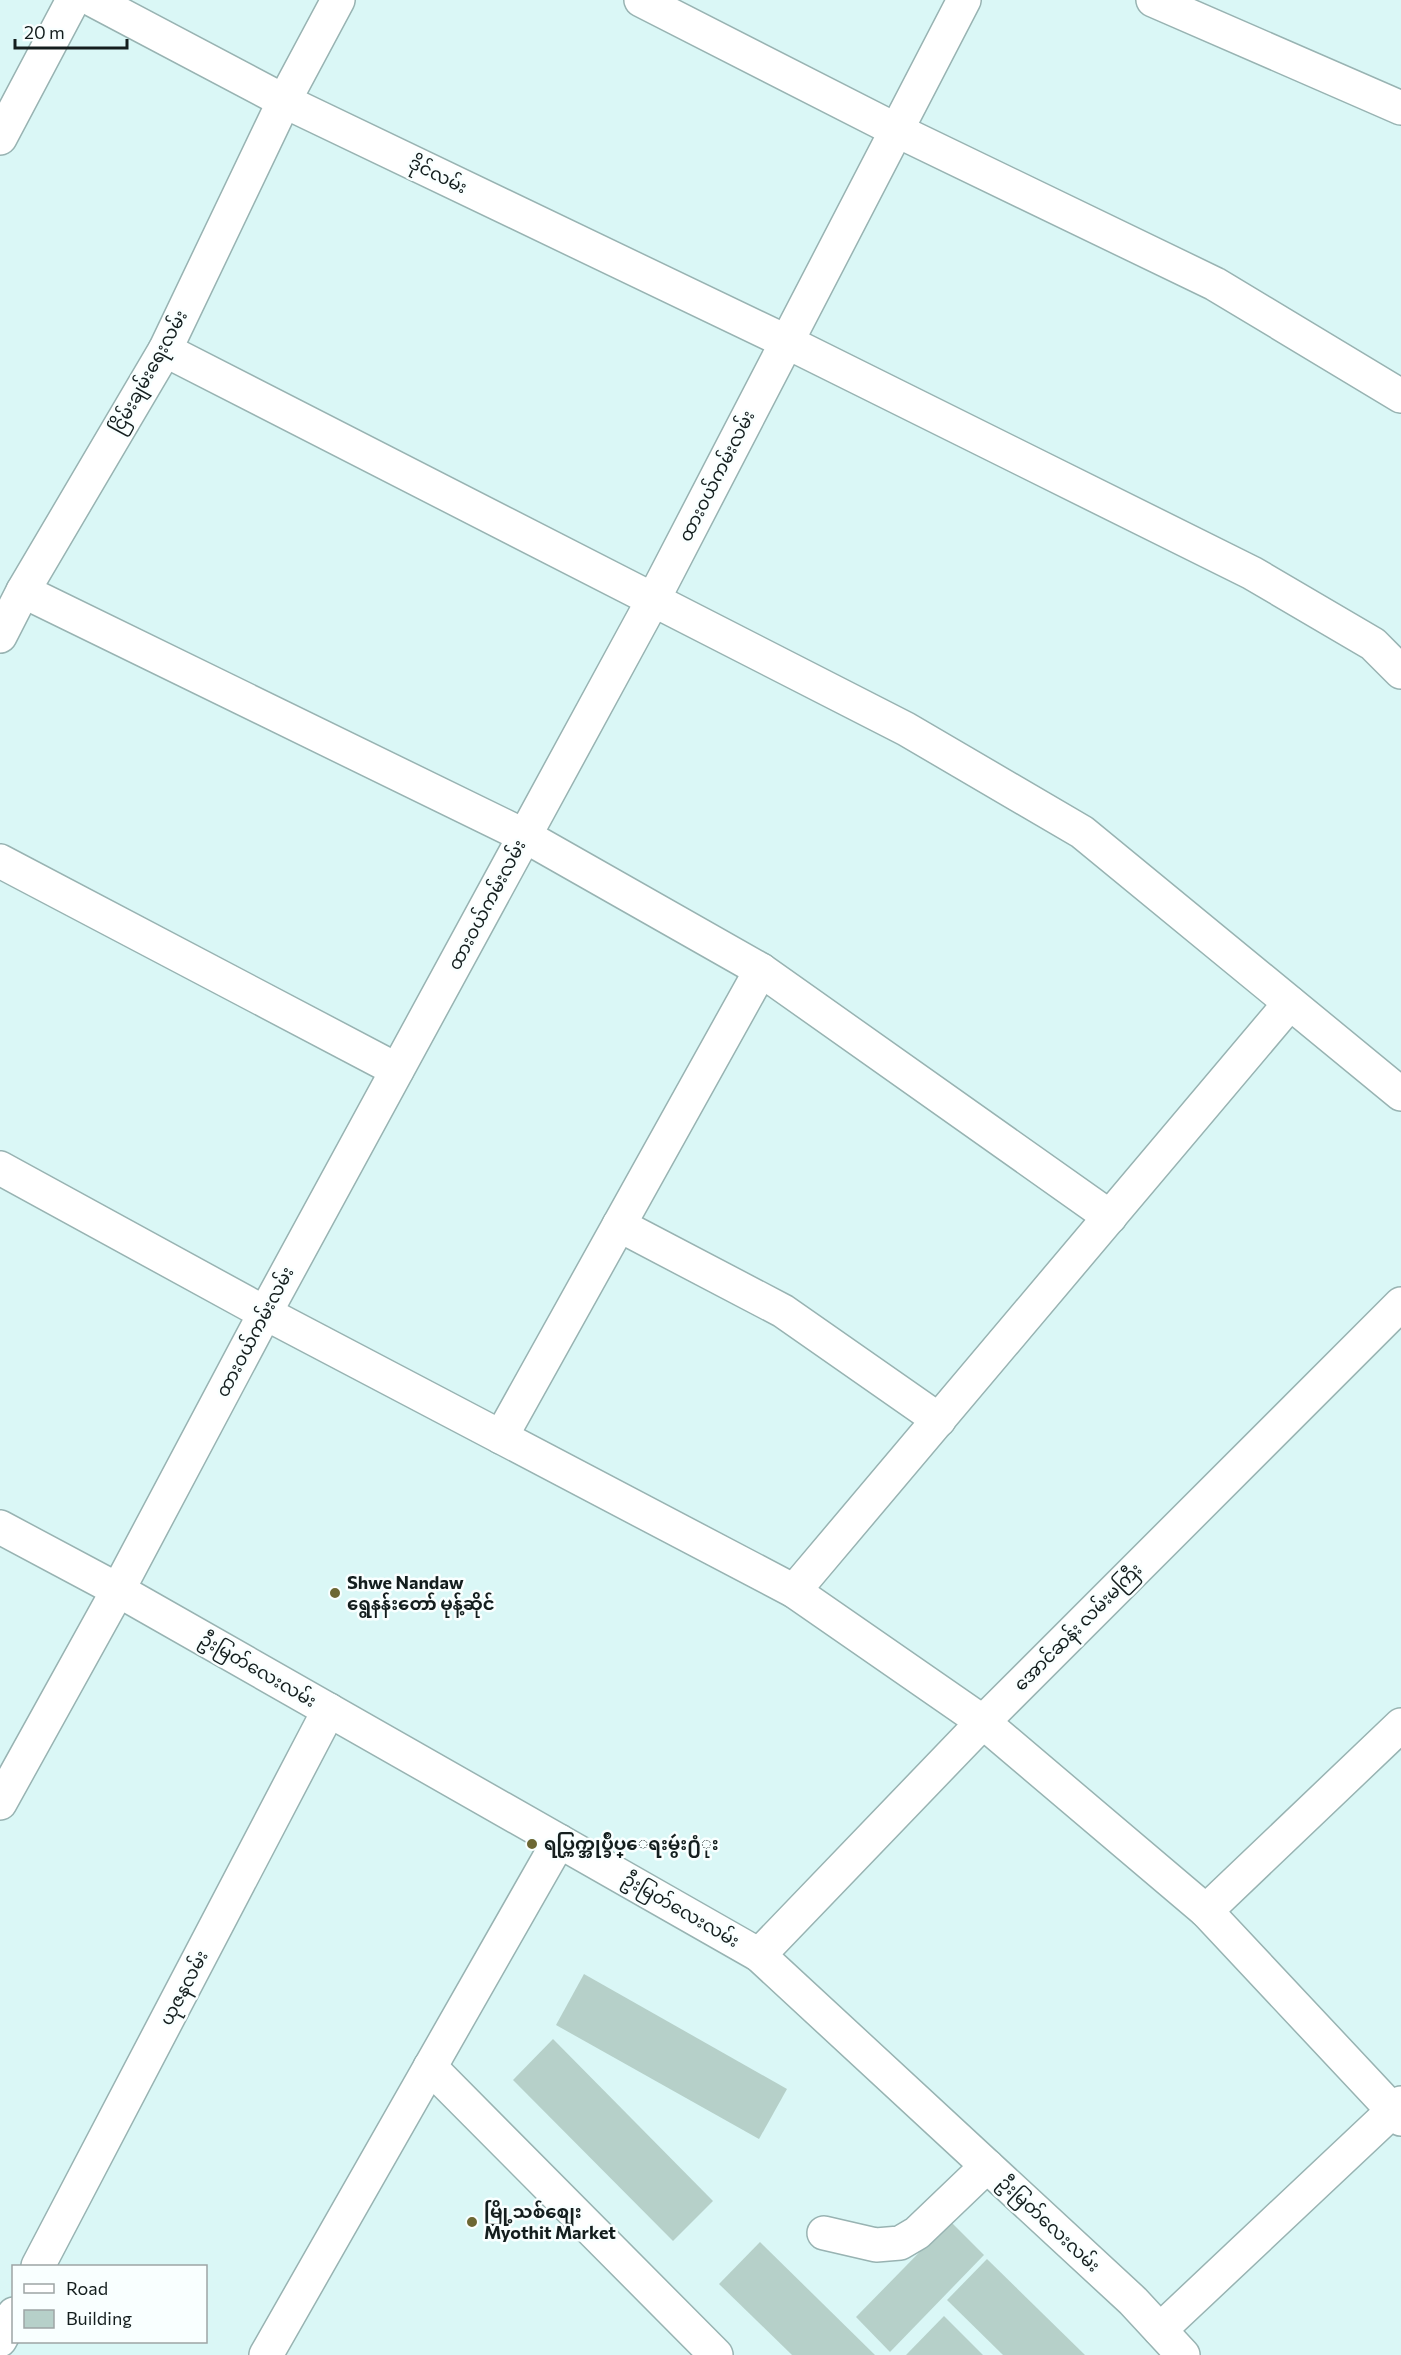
<svg xmlns="http://www.w3.org/2000/svg" width="1401" height="2355" font-family="Commissioner,'Noto Sans Myanmar',sans-serif">
  <rect width="100%" height="100%" fill="#daf7f6"/>
  <!-- building -->
  <g fill="#b6d0c9">
    <polygon points="584,1974 787,2089 759,2139 556,2025"/>
    <polygon points="553,2039 713,2201 673,2241 513,2080"/>
    <polygon points="950,2221 984,2255 890,2352 856,2317"/>
    <polygon points="760,2242 875,2355 792,2355 719,2284"/>
    <polygon points="987,2259 1085,2355 1003,2355 947,2300"/>
    <polygon points="944,2316 983,2355 906,2355"/>
  </g>
  <g fill="none" stroke-linecap="round" stroke-linejoin="round">
    <defs>
      <g id="minor">
        <polyline points="93,0 284,101 787,342 1252,573 1373,644 1401,672"/>
        <polyline points="641,0 896,130 1215,284 1401,396"/>
        <polyline points="1153,0 1401,108"/>
        <polyline points="0,138 73,0"/>
        <polyline points="165,350 906,729 1082,832 1401,1094"/>
        <polyline points="23,591 525,836 761,970 1110,1217"/>
        <polyline points="0,636 23,591 165,350 284,101 338,0"/>
        <polyline points="0,861 397,1070"/>
        <polyline points="0,1168 265,1313 794,1591 983,1722 1206,1911 1401,2119"/>
        <polyline points="619,1225 783,1311 939,1420"/>
        <polyline points="501,1437 761,970"/>
        <polyline points="794,1591 1290,1003"/>
        <polyline points="0,1803 118,1590 265,1313 653,600 964,0"/>
        <polyline points="1206,1911 1401,1725"/>
        <polyline points="430,2067 716,2355"/>
        <polyline points="824,2233 876,2245 900,2243 917,2233 987,2166"/>
        <polyline points="38,2266 329,1710"/>
        <polyline points="1160,2330 1401,2103"/>
        <polyline points="0,2340 14,2314"/>
        <polyline points="266,2355 559,1841"/>
      </g>
      <g id="major">
        <polyline points="0,1527 118,1590 759,1955 1133,2301 1183,2355"/>
        <polyline points="759,1955 983,1722 1401,1304"/>
      </g>
    </defs>
    <!-- minor casing -->
    <use href="#minor" stroke="#98b3b2" stroke-width="36"/>
    <!-- major casing -->
    <use href="#major" stroke="#98b3b2" stroke-width="36"/>
    <!-- minor -->
    <use href="#minor" stroke="#fff" stroke-width="33"/>
    <!-- major -->
    <use href="#major" stroke="#fff" stroke-width="33"/>
  </g>
  <!-- markers -->
  <g fill="#6c6733" stroke="#f9ffff" stroke-width="2">
    <circle cx="335" cy="1593" r="6"/>
    <circle cx="532" cy="1844" r="6"/>
    <circle cx="472" cy="2222" r="6"/>
  </g>
  <g text-anchor="middle" stroke-width="5" stroke-linejoin="round" paint-order="stroke">
    <!-- street labels -->
    <g font-size="18" fill="#141e1e" stroke="#f9ffff">
      <text transform="translate(438 175) rotate(26)" y="6">ဒိုင်လမ်း</text>
      <text transform="translate(149 372) rotate(-61)" y="6">ငြိမ်းချမ်းရေးလမ်း</text>
      <text transform="translate(717 476) rotate(-63)" y="6">ထားဝယ်ကမ်းလမ်း</text>
      <text transform="translate(487 905) rotate(-62)" y="6">ထားဝယ်ကမ်းလမ်း</text>
      <text transform="translate(255 1332) rotate(-62)" y="6">ထားဝယ်ကမ်းလမ်း</text>
      <text transform="translate(1078 1627) rotate(-45)" y="6">အောင်ဆန်း လမ်းမကြီး</text>
      <text transform="translate(258 1670) rotate(30)" y="6">ဦးမြတ်လေးလမ်း</text>
      <text transform="translate(681 1910) rotate(30)" y="6">ဦးမြတ်လေးလမ်း</text>
      <text transform="translate(184 1988) rotate(-62)" y="6">ယုဇနလမ်း</text>
      <text transform="translate(1049 2224) rotate(43)" y="6">ဦးမြတ်လေးလမ်း</text>
    </g>
    <!-- poi labels -->
    <g font-size="18" font-weight="bold" fill="#141e1e" stroke="#f9ffff" text-anchor="start">
      <text x="347" y="1589">Shwe Nandaw<tspan x="347" dy="21">ရွေနန်းတော် မုန့်ဆိုင်</tspan></text>
      <text x="544" y="1850">ရပ္ကြက္အုပ္ခ်ဳပ္ေရးမွဴး႐ံုး</text>
      <text x="484" y="2218">မြို့သစ်စျေး<tspan x="484" dy="21">Myothit Market</tspan></text>
    </g>
  </g>
  <!-- legend -->
  <rect x="12" y="2265" width="195" height="78" fill="#f9ffff" stroke="#9da5a5" stroke-width="1.5"/>
  <rect x="24" y="2284" width="30" height="9" fill="#ffffff" stroke="#9da5a5" stroke-width="1.5"/>
  <text x="66" y="2295" font-size="18" fill="#141e1e">Road</text>
  <rect x="24" y="2310" width="30" height="18" fill="#b6d0c9" stroke="#9da5a5" stroke-width="1.5"/>
  <text x="66" y="2325" font-size="18" fill="#141e1e">Building</text>
  <!-- scale -->
  <path d="M15 39v9h112v-9" fill="none" stroke="#141e1e" stroke-width="3"/>
  <text x="24" y="39" font-size="18" fill="#141e1e" stroke="#f9ffff" stroke-width="4.5" paint-order="stroke">20 m</text>
</svg>
